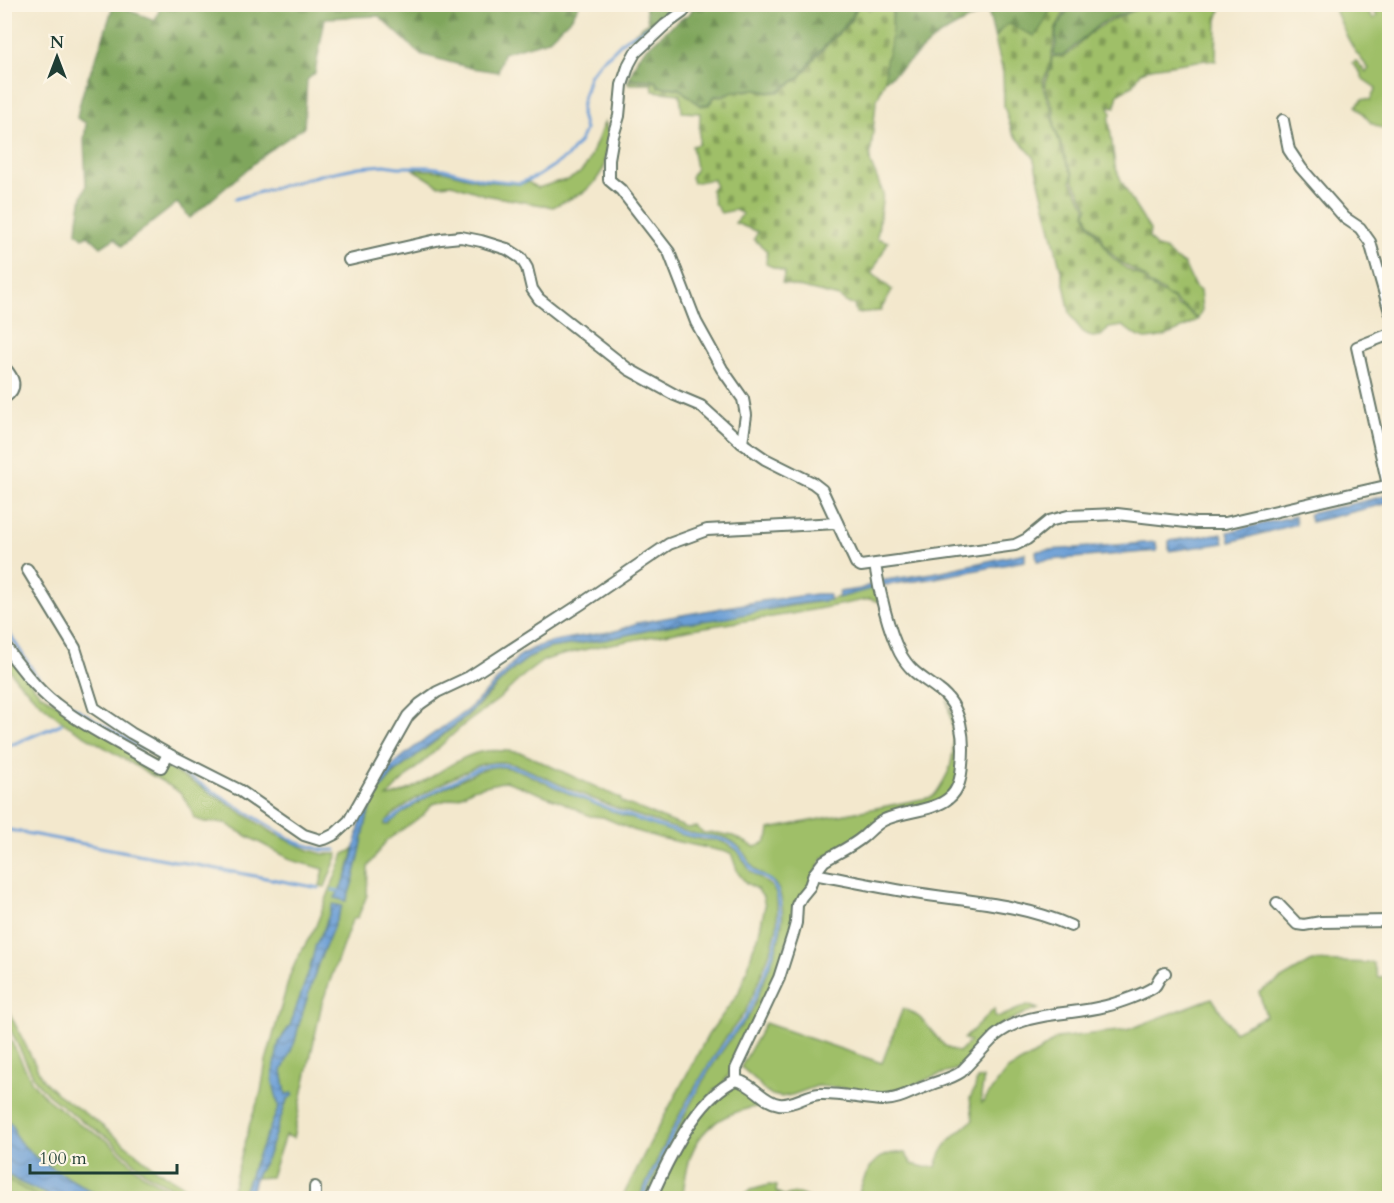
<svg xmlns="http://www.w3.org/2000/svg" width="1394" height="1203" font-family="Cardo,serif">
  <defs>
    <pattern id="forest-firs" width="22" height="20" patternUnits="userSpaceOnUse" patternTransform="scale(1.5)"><rect width="22" height="20" fill="#7fa65c"/><path d="M5 1l3.5 6h-7zM16 11l3.5 6h-7z" fill="#67884d"/></pattern>
    <pattern id="wetland-marsh" width="20" height="14" patternUnits="userSpaceOnUse" patternTransform="scale(1.5)"><rect width="20" height="14" fill="#9fbf68"/><path d="M1 5h8M5 5V1M11 12h8M15 12V8" fill="none" stroke="#819c56"/></pattern>
    <pattern id="cemetery-stones" width="16" height="16" patternUnits="userSpaceOnUse" patternTransform="scale(1.5)"><rect width="16" height="16" fill="#9fbf68"/><path d="M2 7V4a2 2 0 0 1 4 0v3zM10 15v-3a2 2 0 0 1 4 0v3z" fill="#819c56"/></pattern>
    <pattern id="water-waves" width="16" height="10" patternUnits="userSpaceOnUse" patternTransform="scale(1.5)"><rect width="16" height="10" fill="#6a9ed6"/><path d="M0 5q4-4 8 0t8 0" fill="none" stroke="#5782ae"/></pattern>
  </defs>
  <rect width="100%" height="100%" fill="#fcf5e5"/>
  <filter id="ink" filterUnits="userSpaceOnUse"><feTurbulence type="fractalNoise" baseFrequency=".0167" numOctaves="2"/><feDisplacementMap in="SourceGraphic" scale="12" xChannelSelector="R" yChannelSelector="G"/><feConvolveMatrix kernelMatrix="1 2 1 2 8 2 1 2 1" color-interpolation-filters="sRGB"/></filter>
  <filter id="wash" filterUnits="userSpaceOnUse"><feTurbulence type="fractalNoise" baseFrequency=".008" numOctaves="4" result="noise"/><feDisplacementMap in="SourceGraphic" scale="24" xChannelSelector="R" yChannelSelector="G"/><feGaussianBlur stdDeviation="1.35" result="paint"/><feColorMatrix in="noise" values="0 0 0 0 0 0 0 0 0 0 0 0 0 0 0 0 0 1.4 0 .05"/><feComposite in="paint" operator="in"/></filter>
  <g filter="url(#wash)">
    <rect width="100%" height="100%" fill="#f3e8cd"/>
    <!-- grass -->
    <g fill="#9fbf68" stroke="#5f7e4e" stroke-width="1.5">
      <path d="M678 5H681L674 14 628 55 633 37C652 27 663 20 678 5Z"/>
      <polygon points="1333,5 1364,5 1373,19 1377,16 1370,5 1384,5 1386,9 1389,10 1389,125 1383,129 1371,123 1356,106 1363,99 1370,100 1376,88 1363,79 1360,72 1352,63 1356,61 1366,72 1369,69 1355,51 1347,37"/>
      <polygon points="605,121 609,137 604,168 595,182 584,192 553,207 485,195 452,184 438,185 413,169 444,171 480,181 520,184 528,182 538,188 556,182 568,180 580,173 588,163"/>
      <path d="M875 587 880 602 870 599 791 614 692 629 600 646 554 657 543 661 524 675 499 699 461 727 399 784 387 797C420 791 448 760 480 752 493 749 509 751 522 753L620 798 622 802 687 828 697 827 703 833H718L733 836 755 847C766 843 769 840 770 829L932 797C937 793 939 788 943 782 959 757 953 729 947 700L960 737 956 783 946 798 862 834 822 859 793 923 776 976 733 1069 722 1085 714 1091 649 1198H644C662 1160 680 1122 701 1085 709 1071 718 1056 728 1043 734 1033 744 1024 750 1014 755 1005 759 994 762 985 774 957 789 923 780 893 776 879 763 878 755 869 744 856 745 848 728 839 720 835 714 836 706 836 699 835 691 833 684 831 636 816 589 799 544 777 530 771 517 763 502 762 493 762 483 763 475 767 457 775 391 809 384 825H388L401 814 429 796 478 771 492 767H503L518 770 565 792 624 816 686 836 704 840H718L727 844 738 851 750 871 772 887 776 894 777 903V926L772 947 755 990 745 1012 724 1040 687 1100 671 1131 639 1198H622L651 1141 708 1035 738 994 748 968 753 948 758 938 765 906 763 897 757 889 746 883 738 873 731 853 660 838 633 830 603 817 590 816 562 802 506 781 473 789 458 797 432 804 423 815 386 841 368 867 367 895 358 917 352 920 322 1003 293 1138 285 1135 271 1177 255 1178 267 1157 287 1100 282 1071 295 1041 299 1024 318 964 342 906 333 905 324 929 316 944 310 968 290 1026 283 1035 273 1075V1082L279 1107 253 1167 242 1198H230L250 1123 261 1092 266 1061 290 975 297 959 315 928 344 854 354 849 348 872 336 898 346 901C354 882 358 862 362 842 366 825 367 808 379 794L378 791C388 778 400 769 412 759 429 746 447 733 464 719 494 693 511 662 549 648L608 639 676 624 829 600Z"/>
      <polygon points="4,650 40,694 206,790 275,834 309,850 323,854 338,854 325,887 320,886 324,869 294,861 234,829 226,823 203,822 194,818 190,807 180,792 65,724 38,701 17,680 5,664"/>
      <path d="M1312 961 1373 963 1378 977 1389 976V1198H857C866 1172 873 1150 905 1153L912 1164 924 1167H936C942 1143 955 1135 973 1120L970 1098 975 1088 977 1079 983 1078C984 1087 979 1095 982 1103L1006 1071 1037 1053 1057 1038 1127 1030 1212 998 1234 1032 1266 1016 1259 992Z"/>
      <polygon points="5,1004 43,1080 56,1093 100,1124 157,1170 204,1198 188,1198 144,1172 110,1139 79,1119 48,1095 35,1080 5,1019"/>
      <path d="M1027 1005 1038 1009 1023 1014 997 1027 957 1069 930 1078 893 1096 843 1088 817 1086 792 1095 781 1097 772 1095 763 1089 757 1081 741 1067 765 1023 882 1063 903 1008C909 1011 915 1014 920 1018 933 1029 941 1050 959 1052L970 1041 964 1039 994 1009 995 1017H1000Z"/>
      <polygon points="4,1027 32,1082 46,1098 77,1122 108,1141 142,1174 182,1198 102,1198 37,1159 19,1141 15,1135 13,1126 5,1117"/>
      <path d="M739 1083 770 1105C730 1109 697 1124 688 1166 685 1176 684 1188 682 1198H656C670 1168 690 1120 716 1099 723 1093 731 1088 739 1083Z"/>
      <polygon points="4,1178 40,1198 19,1198 5,1193"/>
      <path d="M769 1185 777 1186 776 1192 785 1196C794 1192 799 1193 808 1198H738L751 1190Z"/>
    </g>
    <!-- forest -->
    <g fill="url(#forest-firs)" stroke="#4f7248" stroke-width="1.5">
      <path d="M162 4H579V5L572 17 548 40 503 53 498 72 471 68 420 54 379 16 325 18 315 73 307 80 304 127 266 153 190 218 177 203 122 246 115 238 101 247 88 235 83 238 77 233 78 220 82 196 86 186 84 141 86 123 77 118C80 95 89 76 97 55 103 38 109 21 113 5H127V10L155 20Z"/>
      <path d="M645 5H674C661 18 651 25 634 33L648 22Z"/>
      <polygon points="695,5 857,5 851,19 815,56 800,77 778,91 768,92 755,89 734,91 722,95 714,96 708,104 700,105 679,88 659,86 656,80 629,79 638,57 648,47 674,24 690,13"/>
      <path d="M892 5H1054C1046 15 1045 27 1034 36L1002 28 995 39 988 10C969 19 950 28 933 40 917 53 904 69 885 80L886 60 890 47 893 14Z"/>
      <path d="M1068 5V4L1142 5C1129 13 1113 16 1099 25 1090 31 1069 53 1063 55 1060 55 1056 55 1053 55L1056 45V30L1067 11Z"/>
    </g>
    <!-- wetland -->
    <polygon fill="url(#wetland-marsh)" stroke="#5f7e4e" stroke-width="1.5" points="5,1173 19,1182 46,1194 49,1198 40,1198 5,1178"/>
    <!-- cemetery -->
    <g fill="url(#cemetery-stones)" stroke="#5f7e4e" stroke-width="1.5">
      <polygon points="858,5 892,5 892,29 890,47 886,60 885,80 876,102 870,161 883,193 877,238 888,242 872,273 892,290 880,311 856,313 854,305 847,303 839,297 782,283 785,272 766,264 767,251 754,239 758,232 735,223 743,214 735,210 721,213 714,203 711,189 715,186 713,179 693,183 691,177 696,168 692,146 699,144 700,113 682,112 680,94 653,91 652,84 628,84 628,81 656,82 658,87 679,89 700,106 709,105 715,97 723,97 734,92 755,90 768,93 779,92 800,78 816,57 852,20"/>
      <path d="M1054 5H1066L1065 10 1055 30 1054 45 1051 56 1050 68 1043 80 1044 91 1052 110 1054 127 1065 159 1072 174 1071 181 1086 207 1085 213 1089 224 1100 238 1107 251 1113 258 1127 269 1144 278 1148 285 1173 299 1177 306 1184 308 1197 320 1177 331 1165 336 1155 338 1145 339 1135 335 1123 326 1109 328 1101 336 1092 337 1083 332 1075 322 1070 313 1063 279 1033 156 1012 132 1004 106 1003 73 995 39 1002 28 1009 24 1034 36C1044 28 1046 15 1054 5Z"/>
      <path d="M1145 5H1222L1217 20 1216 61 1204 60 1151 68 1141 72 1133 85 1118 94 1115 107 1109 106 1111 113 1109 120 1115 166 1121 180 1136 208 1150 230 1149 238 1156 247 1165 249 1174 258 1184 264 1195 287 1200 291 1202 310 1198 319 1185 307 1178 304 1174 298 1166 295 1163 291 1149 284 1145 277 1119 261 1108 250 1101 237 1090 223 1086 213 1088 207 1073 180V174L1066 159 1055 127 1054 110 1046 90 1045 81 1051 69 1052 57C1057 56 1063 57 1066 55 1076 50 1082 39 1091 33 1107 20 1127 15 1145 5Z"/>
    </g>
    <!-- water -->
    <g fill="url(#water-waves)" stroke="#446e85" stroke-width="1.5">
      <polygon points="1389,495 1389,503 1311,522 1309,514"/>
      <polygon points="1295,516 1296,524 1230,542 1228,532"/>
      <polygon points="1222,533 1224,543 1169,551 1169,541"/>
      <polygon points="1156,542 1157,551 1037,561 1036,551"/>
      <polygon points="1025,553 1025,561 930,579 885,585 838,598 839,592 860,589 879,581 933,573"/>
      <path d="M816 594H829V600L790 605 726 618 676 624 608 639 549 648 531 656 511 671 465 717 394 773 379 791V794C367 808 366 825 362 842 358 862 354 882 346 901L335 898C342 886 349 874 352 860 359 835 359 813 372 790 389 760 439 731 467 710 486 694 501 675 518 657 547 636 585 638 619 630 625 628 631 625 637 623L761 601Z"/>
      <polygon points="333,904 342,906 318,964 299,1024 295,1041 282,1071 286,1095 291,1093 293,1095 287,1100 267,1157 255,1178 250,1198 242,1198 253,1167 279,1107 273,1082 273,1075 279,1042 290,1026 310,968 316,944 324,929"/>
      <polygon points="5,1117 13,1126 15,1135 19,1141 37,1159 102,1198 49,1198 46,1194 19,1182 5,1172"/>
    </g>
    <g fill="none" stroke-linecap="round" stroke-linejoin="round">
      <!-- stream -->
      <g stroke="#6a9ed6" stroke-width="3">
        <polyline points="235,199 320,175 360,167 385,165 398,167 429,167 444,169 481,179 520,183 538,176 568,156 580,141 585,130 581,114 582,102 589,76 600,62 611,53 625,39 653,25 664,17 676,4"/>
        <polyline points="4,625 35,674 48,688 69,704 142,749"/>
        <polyline points="4,748 61,724"/>
        <polyline points="170,765 295,842 323,850 336,850"/>
        <path d="M387 823C408 806 431 792 456 780 468 773 480 766 493 765 519 763 542 780 565 790 584 799 604 807 624 814 645 822 667 829 689 835 702 838 718 836 729 842 742 849 743 858 752 869 756 874 761 876 767 879 779 886 780 902 780 915 780 940 769 963 760 985 756 994 752 1005 747 1014 742 1023 734 1031 728 1039 721 1049 714 1059 708 1069 682 1111 662 1155 641 1198"/>
        <polyline points="4,829 319,888"/>
        <polyline points="333,890 339,891"/>
      </g>
    </g>
  </g>
  <g filter="url(#ink)">
    <g fill="none" stroke-linecap="round" stroke-linejoin="round">
      <defs>
        <g id="minor">
          <polyline points="690,4 683,12 665,25 635,53 629,64 622,85 619,116 613,136 609,159 609,180 621,190 669,252 696,322 722,369 743,399 746,415 742,443"/>
          <polyline points="1283,120 1289,150 1301,168 1345,218 1360,228 1370,242 1390,312"/>
          <polyline points="349,260 441,239 461,237 481,241 507,249 521,258 527,268 532,289 539,299 628,369 675,395 701,406 742,443 765,459 813,483 822,490 856,563 861,566 1015,545 1027,539 1049,521 1068,516 1117,514 1195,523 1225,523 1390,485"/>
          <path d="M4 367C14 378 19 388 4 398"/>
          <polyline points="1388,485 1357,347 1390,334"/>
          <polyline points="27,569 75,648 94,708 131,733 168,754 239,790 304,835 320,840 327,838 335,834 349,821 408,716 420,704 437,692 469,677 581,604 669,544 707,530 837,523"/>
          <path d="M4 644C16 663 38 691 56 704 88 729 126 747 161 767L168 754"/>
          <path d="M814 874C846 880 878 887 909 892 963 901 1021 903 1071 926"/>
          <polyline points="1277,903 1297,924 1304,925 1321,922 1390,921"/>
          <path d="M736 1080V1069L779 978 793 934 796 923 797 905 801 897 810 886 814 874 824 861C837 853 851 847 863 837 870 831 876 824 884 820 903 811 934 811 949 798 959 790 961 777 962 765 965 740 962 706 939 690 922 677 911 673 900 653 888 630 879 590 875 565"/>
          <polyline points="315,1187 315,1198"/>
          <path d="M651 1198C667 1161 697 1097 736 1080 754 1084 763 1102 779 1104 792 1106 806 1095 819 1094 841 1093 862 1099 883 1100 899 1100 912 1091 927 1086 938 1081 951 1079 961 1072L995 1036C1026 1010 1069 1016 1106 1006 1118 1003 1144 994 1154 987 1159 982 1158 976 1165 973"/>
        </g>
      </defs>
      <!-- minor casing -->
      <use href="#minor" stroke="#69796a" stroke-width="14"/>
      <!-- minor -->
      <use href="#minor" stroke="#fff" stroke-width="10"/>
    </g>
  </g>
  <!-- margin -->
  <rect width="1394" height="1203" fill="none" stroke="#fcf5e5" stroke-width="24"/>
  <!-- north arrow -->
  <g transform="translate(57 57)" stroke="#fcf5e5" stroke-width="4.5" paint-order="stroke">
  <path d="M0-4.5L10 22L0 15L-10 22Z" fill="#1f3d34"/>
  <text y="-9" font-size="16" font-weight="bold" text-anchor="middle" fill="#1f3d34">N</text>
  </g>
  <!-- scale -->
  <path d="M30 1164v9h147v-9" fill="none" stroke="#1f3d34" stroke-width="3"/>
  <text x="39" y="1164" font-size="18" fill="#1f3d34" stroke="#fcf5e5" stroke-width="4.5" paint-order="stroke">100 m</text>
</svg>
